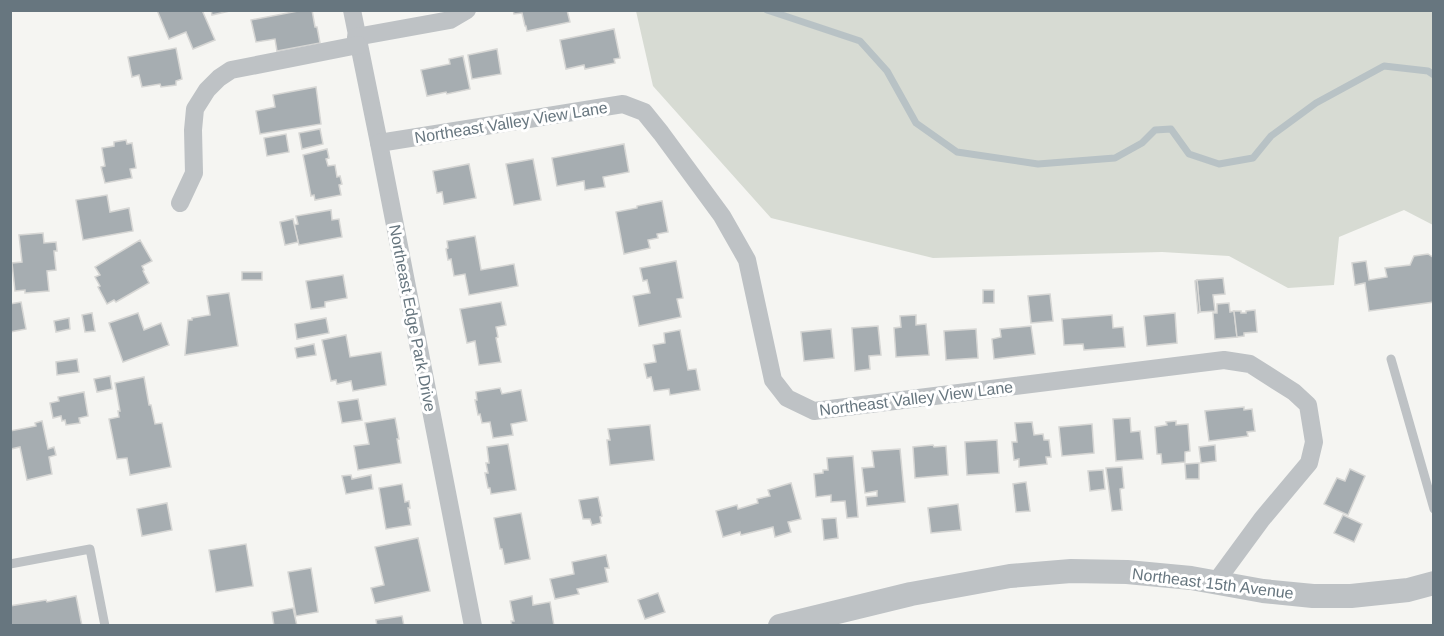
<svg xmlns="http://www.w3.org/2000/svg" width="1444" height="636" font-family="Helvetica,sans-serif">
  <rect width="100%" height="100%" fill="#f5f5f2"/>
  <!-- green -->
  <polygon fill="#d7dbd3" points="636,11 1433,11 1433,225 1404,210 1339,237 1334,285 1288,288 1229,256 1162,252 933,258 771,218 653,86"/>
  <g fill="none" stroke-linecap="round" stroke-linejoin="round">
    <!-- stream -->
    <polyline stroke="#b8c2c5" stroke-width="7" points="767,10 860,41 887,71 916,123 957,152 1038,164 1115,158 1142,143 1155,130 1171,129 1189,154 1219,164 1253,158 1271,136 1316,103 1384,66 1428,71 1434,75"/>
  </g>
  <!-- building -->
  <g fill="#a6adb1" stroke="#d6d6d4" stroke-width="1.5">
    <polygon points="157,10 202,10 215,40 193,49 186,32 169,39"/>
    <polygon points="211,10 234,10 212,15"/>
    <polygon points="303,10 312,10 315,27 317,27 320,43 277,51 275,39 256,42 251,20"/>
    <polygon points="513,10 567,10 570,22 527,31 526,26 525,26 522,13 514,14"/>
    <polygon points="614,29 620,58 614,59 615,63 585,69 584,65 566,69 560,40"/>
    <polygon points="176,48 182,79 176,81 176,85 161,87 160,84 142,87 139,75 132,77 128,57"/>
    <polygon points="497,49 501,74 472,79 468,55"/>
    <polygon points="463,56 470,89 447,94 446,92 427,96 421,70 450,64 449,59"/>
    <polygon points="316,87 321,124 260,134 256,111 275,107 273,95"/>
    <polygon points="320,129 323,144 302,149 299,133"/>
    <polygon points="286,134 289,152 267,156 264,138"/>
    <polygon points="126,140 127,144 132,143 136,168 130,169 132,178 105,183 101,167 105,166 102,148 114,146 114,142"/>
    <polygon points="624,144 629,172 603,177 605,187 585,190 584,181 557,186 552,158"/>
    <polygon points="327,149 329,158 326,159 328,166 335,165 337,177 340,176 342,184 339,185 341,195 315,200 314,195 311,196 303,155"/>
    <polygon points="533,159 541,200 514,205 506,164"/>
    <polygon points="469,164 476,198 444,204 442,192 437,193 433,171"/>
    <polygon points="107,195 110,212 129,208 133,231 83,240 76,200"/>
    <polygon points="662,201 668,232 657,234 658,238 648,240 650,248 624,254 616,212 637,208 637,206"/>
    <polygon points="331,210 332,220 339,219 342,237 299,245 294,225 298,224 296,216"/>
    <polygon points="293,219 298,242 285,245 280,222"/>
    <polygon points="43,233 44,243 56,242 57,251 54,251 56,270 47,271 49,291 25,293 25,290 15,291 12,263 22,262 19,235"/>
    <polygon points="475,236 481,270 514,264 518,286 469,295 465,274 454,276 451,259 448,260 446,249 448,248 447,241"/>
    <polygon points="140,240 152,261 142,266 144,270 143,271 149,283 116,302 114,300 107,304 98,287 100,286 95,277 100,275 95,267"/>
    <polygon points="1428,254 1434,258 1434,302 1369,311 1365,283 1355,285 1352,263 1366,261 1369,280 1387,277 1385,268 1410,265 1414,256"/>
    <polygon points="676,261 683,298 677,299 681,317 639,326 633,296 650,293 647,280 643,281 640,268"/>
    <rect x="242" y="272" width="20" height="8"/>
    <polygon points="343,275 347,298 325,302 325,307 311,309 306,281"/>
    <polygon points="1223,278 1225,294 1213,295 1215,311 1200,312 1197,280"/>
    <polygon points="1197,280 1200,312 1198,313 1195,281"/>
    <rect x="983" y="290" width="11" height="13"/>
    <polygon points="229,293 238,346 185,355 188,320 192,320 192,318 210,315 207,296"/>
    <polygon points="1050,294 1053,321 1031,323 1028,296"/>
    <polygon points="21,302 26,329 10,332 10,304"/>
    <polygon points="501,302 506,325 496,327 498,337 496,338 501,362 479,365 475,341 467,343 460,309"/>
    <polygon points="1229,303 1230,312 1234,311 1237,337 1215,339 1213,313 1217,313 1217,304"/>
    <polygon points="1255,310 1257,332 1244,333 1244,336 1237,337 1234,311 1241,311 1241,313 1246,313 1246,311"/>
    <polygon points="92,313 95,331 85,332 82,315"/>
    <polygon points="138,313 144,330 161,323 169,345 123,362 109,323"/>
    <polygon points="1175,313 1177,343 1147,346 1144,316"/>
    <polygon points="916,315 916,325 926,324 929,355 896,357 894,328 901,327 900,316"/>
    <polygon points="1112,315 1113,328 1123,327 1125,347 1084,350 1083,344 1064,345 1062,319"/>
    <polygon points="69,318 70,329 56,332 54,321"/>
    <polygon points="326,318 329,333 297,339 295,324"/>
    <polygon points="878,326 881,355 869,356 870,369 855,371 852,328"/>
    <polygon points="1031,326 1035,354 994,359 992,339 1001,337 1000,329"/>
    <polygon points="831,329 834,358 804,361 801,332"/>
    <polygon points="976,329 978,358 946,360 944,331"/>
    <polygon points="680,330 688,370 696,369 700,390 670,395 669,389 654,391 651,377 647,378 644,364 656,362 653,345 665,343 664,333"/>
    <polygon points="346,335 350,357 381,352 386,385 353,391 351,381 337,384 336,380 331,381 322,340"/>
    <polygon points="314,344 316,355 297,358 295,348"/>
    <polygon points="77,359 79,372 57,375 56,362"/>
    <polygon points="110,376 112,389 97,392 94,379"/>
    <polygon points="144,377 149,405 151,405 155,424 162,423 171,467 130,475 127,458 117,459 109,419 119,417 118,411 120,411 115,383"/>
    <polygon points="500,388 502,394 521,390 527,421 511,424 513,435 493,438 490,422 482,423 480,414 478,415 475,400 477,400 476,392"/>
    <polygon points="84,392 88,416 79,418 80,423 66,425 65,420 62,421 61,416 53,418 50,403 59,401 58,397"/>
    <polygon points="358,399 362,420 342,423 338,402"/>
    <polygon points="1244,407 1244,410 1252,409 1255,431 1247,432 1248,436 1209,441 1205,411"/>
    <polygon points="395,418 399,439 397,439 401,463 358,470 354,446 369,444 365,423"/>
    <polygon points="1130,418 1131,432 1140,431 1143,459 1116,461 1113,419"/>
    <polygon points="42,421 48,449 54,447 56,455 49,457 52,474 27,480 20,447 11,449 10,431 36,426 35,423"/>
    <polygon points="1176,421 1176,425 1188,424 1190,451 1185,452 1185,462 1162,464 1161,454 1157,454 1155,427 1167,425 1166,422"/>
    <polygon points="1032,422 1034,435 1043,434 1044,440 1049,440 1051,457 1046,457 1047,464 1019,467 1019,459 1014,460 1012,442 1017,442 1015,423"/>
    <polygon points="1092,424 1094,453 1062,456 1059,427"/>
    <polygon points="650,425 654,460 610,465 607,440 610,440 608,429"/>
    <polygon points="997,440 999,473 967,475 965,442"/>
    <polygon points="508,444 516,490 491,494 490,488 488,488 485,473 488,473 486,463 489,463 487,447"/>
    <polygon points="933,445 934,447 946,446 948,475 915,478 913,447"/>
    <polygon points="1215,445 1216,461 1201,463 1199,447"/>
    <polygon points="900,449 905,502 867,506 866,497 877,496 877,491 865,493 862,468 874,467 872,451"/>
    <polygon points="853,456 858,517 847,518 845,501 831,502 831,495 816,497 814,474 823,473 823,470 828,470 827,458"/>
    <polygon points="1199,463 1199,479 1186,479 1185,464"/>
    <polygon points="1122,467 1124,488 1120,489 1122,510 1112,511 1106,468"/>
    <polygon points="1350,469 1365,476 1348,515 1324,504 1337,478 1345,481"/>
    <polygon points="1103,470 1105,489 1090,491 1088,471"/>
    <polygon points="351,475 352,479 371,475 373,489 346,494 342,476"/>
    <polygon points="1026,482 1030,511 1016,512 1013,484"/>
    <polygon points="791,483 801,519 788,522 791,532 775,537 773,527 741,535 740,532 723,537 716,511 737,505 738,509 758,503 757,499 770,496 768,490"/>
    <polygon points="402,484 405,502 409,501 410,508 408,508 411,525 386,529 379,488"/>
    <polygon points="598,497 602,516 600,517 601,523 592,525 590,519 583,519 579,500"/>
    <polygon points="167,503 172,530 142,536 137,509"/>
    <polygon points="958,504 961,530 931,533 928,508"/>
    <polygon points="521,513 530,559 505,564 502,549 500,549 494,518"/>
    <polygon points="1343,515 1362,524 1354,542 1334,533"/>
    <polygon points="836,518 838,538 824,540 822,519"/>
    <polygon points="418,538 430,591 375,603 371,588 384,585 375,547"/>
    <polygon points="246,544 253,586 216,592 209,550"/>
    <polygon points="606,555 609,568 605,568 608,582 577,589 579,594 555,599 550,579 574,574 572,562"/>
    <polygon points="311,568 318,612 296,616 288,572"/>
    <polygon points="658,593 665,612 645,619 638,600"/>
    <polygon points="76,596 82,626 10,626 10,606 46,600 47,602"/>
    <polygon points="532,596 533,605 550,602 554,626 512,626 511,621 514,621 510,601"/>
    <polygon points="293,608 297,626 274,626 272,612"/>
    <polygon points="402,616 404,626 377,626 376,620"/>
  </g>
  <g fill="none" stroke-linecap="round" stroke-linejoin="round">
    <!-- service -->
    <g stroke="#bec2c5" stroke-width="9">
      <polyline points="1391,359 1434,509"/>
      <polyline points="10,564 90,549 105,626"/>
    </g>
    <!-- minor -->
    <g stroke="#bec2c5" stroke-width="18">
      <polyline points="352,10 379,143 473,626"/>
      <polyline points="356,37 450,20 467,10"/>
      <polyline points="379,143 623,104 644,112 661,133 722,216 747,260 773,380 787,398 814,411 1224,360 1250,364 1294,392 1308,405 1314,442 1309,463 1262,519 1215,583"/>
      <polyline points="180,203 194,173 193,130 195,109 207,90 219,78 231,70 358,45"/>
    </g>
    <!-- tertiary -->
    <polyline stroke="#bec2c5" stroke-width="24" points="780,626 911,594 1010,576 1071,571 1127,572 1191,578 1263,591 1313,596 1351,596 1408,590 1434,583"/>
  </g>
  <g text-anchor="middle" stroke-width="6" stroke-linejoin="round" paint-order="stroke">
    <!-- street labels -->
    <g font-size="16" fill="#67767f" stroke="#fff">
      <text transform="translate(511 122) rotate(-9)" y="6">Northeast Valley View Lane</text>
      <text transform="translate(413 318) rotate(79)" y="6">Northeast Edge Park Drive</text>
      <text transform="translate(916 398) rotate(-7)" y="6">Northeast Valley View Lane</text>
      <text transform="translate(1213 583) rotate(7)" y="6">Northeast 15th Avenue</text>
    </g>
  </g>
  <!-- border -->
  <rect width="1444" height="636" fill="none" stroke="#67767f" stroke-width="24"/>
</svg>
